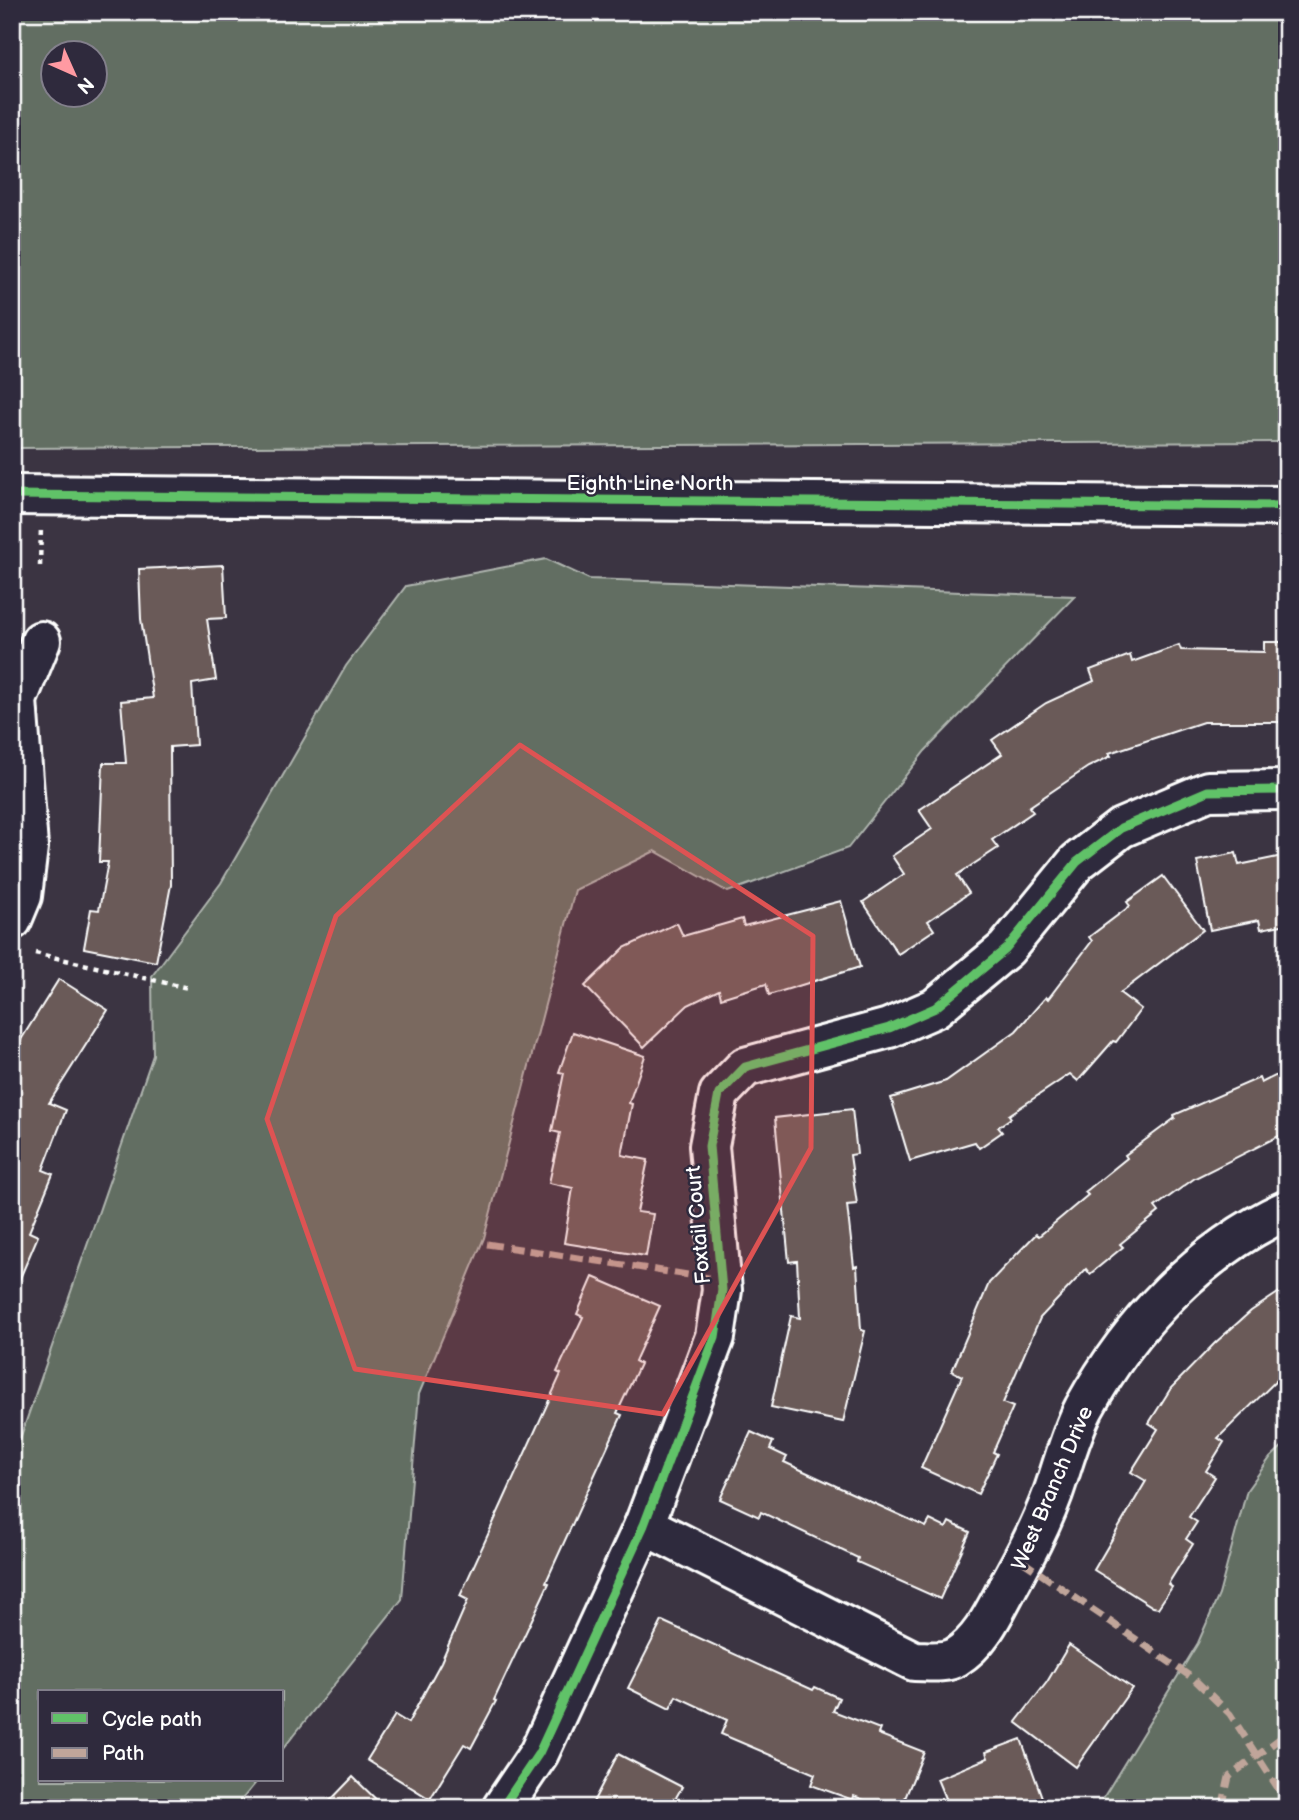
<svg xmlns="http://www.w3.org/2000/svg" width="1299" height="1820" font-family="'Balsamiq Sans',sans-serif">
  <rect width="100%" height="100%" fill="#3b3442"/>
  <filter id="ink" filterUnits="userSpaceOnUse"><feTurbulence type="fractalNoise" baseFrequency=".0143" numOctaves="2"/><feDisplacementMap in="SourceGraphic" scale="14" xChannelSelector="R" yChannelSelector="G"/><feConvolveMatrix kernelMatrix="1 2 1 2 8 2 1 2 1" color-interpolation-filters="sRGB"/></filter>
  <g filter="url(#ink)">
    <!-- green -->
    <g fill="#626e62" stroke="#b0b6b0" stroke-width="2" fill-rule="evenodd">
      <path d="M12 12H1287V442L12 448ZM52 52H94V94H52Z"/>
      <polygon points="546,559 589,579 1075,596 925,751 848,848 728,892 655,851 575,890 484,1238 419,1394 402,1599 282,1750 282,1692 40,1692 40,1780 258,1780 235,1808 12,1808 12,1462 153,1055 152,976 221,883 346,666 406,586"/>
      <polygon points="1287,1442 1287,1808 1097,1808 1198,1643 1219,1595 1247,1490 1270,1458"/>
    </g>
    <!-- building -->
    <g fill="#6b5a58" stroke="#fff" stroke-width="2">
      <polygon points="223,565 226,618 207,619 216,680 192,684 196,745 170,747 171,885 156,962 84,948 91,909 99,910 108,862 99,862 103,763 126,763 121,701 153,698 141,619 139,569"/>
      <polygon points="1264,642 1287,642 1287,722 1203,722 1109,753 1111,756 1088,767 1029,807 1033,812 992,840 998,848 957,875 969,893 928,921 934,930 898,954 863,902 904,874 892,856 932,829 919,810 1002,754 992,740 1046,703 1094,681 1090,670 1130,655 1132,662 1179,645 1181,650 1264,652"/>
      <polygon points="1236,853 1239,865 1287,855 1287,924 1261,929 1259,920 1210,930 1197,861"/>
      <polygon points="1163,876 1203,930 1120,993 1141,1009 1116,1042 1113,1041 1078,1081 1070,1074 1009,1115 1011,1118 998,1127 1002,1132 979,1148 975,1142 910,1161 891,1098 946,1081 1016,1031 1046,997 1048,999 1092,941 1089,937 1130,906 1127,902"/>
      <polygon points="841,901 860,967 769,995 766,984 721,998 719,990 688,1005 644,1047 585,986 624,948 677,923 683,936 742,919 744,926"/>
      <polygon points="59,979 108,1010 49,1103 66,1110 43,1170 53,1174 29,1232 38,1236 12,1297 12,1054"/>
      <polygon points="573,1032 645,1056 629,1103 632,1104 622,1155 648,1160 637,1212 653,1214 646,1256 564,1243 573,1188 549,1183 560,1133 552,1131 564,1073 559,1072"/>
      <polygon points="1287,1070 1287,1132 1195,1178 1155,1207 1159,1212 1120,1244 1123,1247 1090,1274 1086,1269 1040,1318 1003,1403 1013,1407 993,1452 997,1454 978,1494 921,1468 962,1376 952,1371 989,1283 1036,1234 1039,1236 1088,1195 1085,1192 1127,1158 1125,1155 1175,1118 1174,1115 1259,1078 1261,1083"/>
      <polygon points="852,1109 857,1154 850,1155 857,1204 847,1205 854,1267 857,1266 861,1330 865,1331 843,1422 771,1407 791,1316 800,1318 797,1261 789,1262 775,1118"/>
      <polygon points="593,1277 660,1306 635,1361 640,1364 617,1413 622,1415 546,1582 549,1583 494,1700 496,1701 471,1748 464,1744 430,1799 367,1760 395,1715 408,1723 441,1662 468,1600 460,1596 561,1374 557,1372 583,1317 577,1314"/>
      <polygon points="1287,1287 1287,1370 1218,1438 1224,1442 1206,1471 1215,1477 1189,1517 1197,1522 1186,1539 1193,1544 1168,1584 1172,1587 1158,1608 1153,1607 1094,1570 1146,1481 1131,1472 1158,1429 1149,1423 1171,1388 1215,1343 1251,1311"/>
      <polygon points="751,1432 773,1442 770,1449 787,1457 784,1462 836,1486 926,1527 930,1520 946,1528 949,1522 970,1532 940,1599 857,1562 858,1558 761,1512 759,1517 720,1499"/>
      <polygon points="662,1621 813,1690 815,1687 839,1698 833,1711 880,1729 878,1734 924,1752 901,1808 885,1808 854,1796 853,1800 811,1785 815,1774 721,1734 727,1720 676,1696 670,1709 628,1688"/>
      <polygon points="1069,1645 1132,1688 1076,1767 1016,1722 1047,1682"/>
      <polygon points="1021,1739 1044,1803 1031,1808 949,1808 937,1779 988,1758 986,1752"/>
      <polygon points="618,1754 682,1787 670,1808 590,1808"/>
      <polygon points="353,1777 385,1808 323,1808"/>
    </g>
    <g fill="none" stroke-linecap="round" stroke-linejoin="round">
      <defs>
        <g id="minor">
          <polyline points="12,495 1287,506"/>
          <polyline points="12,920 22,896 28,847 17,700 41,641"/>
          <path d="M644 1525 914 1661C928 1661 944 1664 956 1657 979 1643 992 1617 1004 1594 1022 1561 1040 1529 1053 1493 1063 1465 1070 1435 1084 1408 1130 1324 1200 1250 1287 1210"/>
          <polyline points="502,1808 539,1753 644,1525 715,1337 722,1290 709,1146 719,1094 745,1067 889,1028 935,1008 1006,949 1077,862 1121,828 1208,791 1287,790"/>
        </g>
      </defs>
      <!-- minor casing -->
      <use href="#minor" stroke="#fff" stroke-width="44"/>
      <!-- path -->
      <g stroke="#fff" stroke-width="4.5" stroke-dasharray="5 5" stroke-linecap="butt">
        <polyline points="40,566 41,526"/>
        <polyline points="35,953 188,988"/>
      </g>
      <!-- minor -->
      <use href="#minor" stroke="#2f2a3d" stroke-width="38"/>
      <!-- quiet -->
      <g stroke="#c0a59a" stroke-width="7" stroke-dasharray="14 7" stroke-linecap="butt">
        <polyline points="487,1244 721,1280"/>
        <polyline points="1022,1561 1194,1679 1230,1714 1287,1802"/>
        <polyline points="1222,1808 1229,1777 1287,1733"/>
      </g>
      <defs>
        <g id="cycleway">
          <polyline points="12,495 1287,506"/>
          <polyline points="502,1808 539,1753 644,1525 715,1337 722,1290 709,1146 719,1094 745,1067 889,1028 935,1008 1006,949 1077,862 1121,828 1208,791 1287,790"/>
        </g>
      </defs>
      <!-- cycleway casing -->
      <use href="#cycleway" stroke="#2f2a3d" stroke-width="13"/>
      <!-- cycleway -->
      <use href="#cycleway" stroke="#61c268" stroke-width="9"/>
    </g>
  </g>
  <!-- marked area -->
  <path fill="#de5353" fill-opacity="0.2" stroke="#de5353" stroke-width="5" stroke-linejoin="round" d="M520 745 813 936 811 1148 663 1414 355 1369 267 1119 336 916Z"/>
  <g text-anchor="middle" stroke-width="5" stroke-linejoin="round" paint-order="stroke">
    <!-- street labels -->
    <g font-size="21" fill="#fff" stroke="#2f2a3d">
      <text x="650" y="490">Eighth Line North</text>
      <text transform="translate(698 1225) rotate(-95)" y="7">Foxtail Court</text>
      <text transform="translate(1052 1488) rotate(-67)" y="7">West Branch Drive</text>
    </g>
  </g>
  <!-- margin -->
  <rect width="1299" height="1820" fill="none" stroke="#2f2a3d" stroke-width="42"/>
  <rect x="21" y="21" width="1257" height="1778" fill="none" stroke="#fff" stroke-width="2.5" filter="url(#ink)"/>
  <!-- legend -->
  <rect x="38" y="1690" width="245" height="91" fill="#2f2a3d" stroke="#827f8b" stroke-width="2"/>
  <rect x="52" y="1713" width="35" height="10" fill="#61c268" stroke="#827f8b" stroke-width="2"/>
  <text x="102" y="1726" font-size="21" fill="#ffffff">Cycle path</text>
  <rect x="52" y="1748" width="35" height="10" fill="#c0a59a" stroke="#827f8b" stroke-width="2"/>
  <text x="102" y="1760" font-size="21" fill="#ffffff">Path</text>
  <!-- north arrow -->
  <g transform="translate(74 74) rotate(135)"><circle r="33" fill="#2f2a3d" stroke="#827f8b" stroke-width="2"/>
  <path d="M0-5L12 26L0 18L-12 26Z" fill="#ff9aa2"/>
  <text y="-10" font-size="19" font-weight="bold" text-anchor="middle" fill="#ffffff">N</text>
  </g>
</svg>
